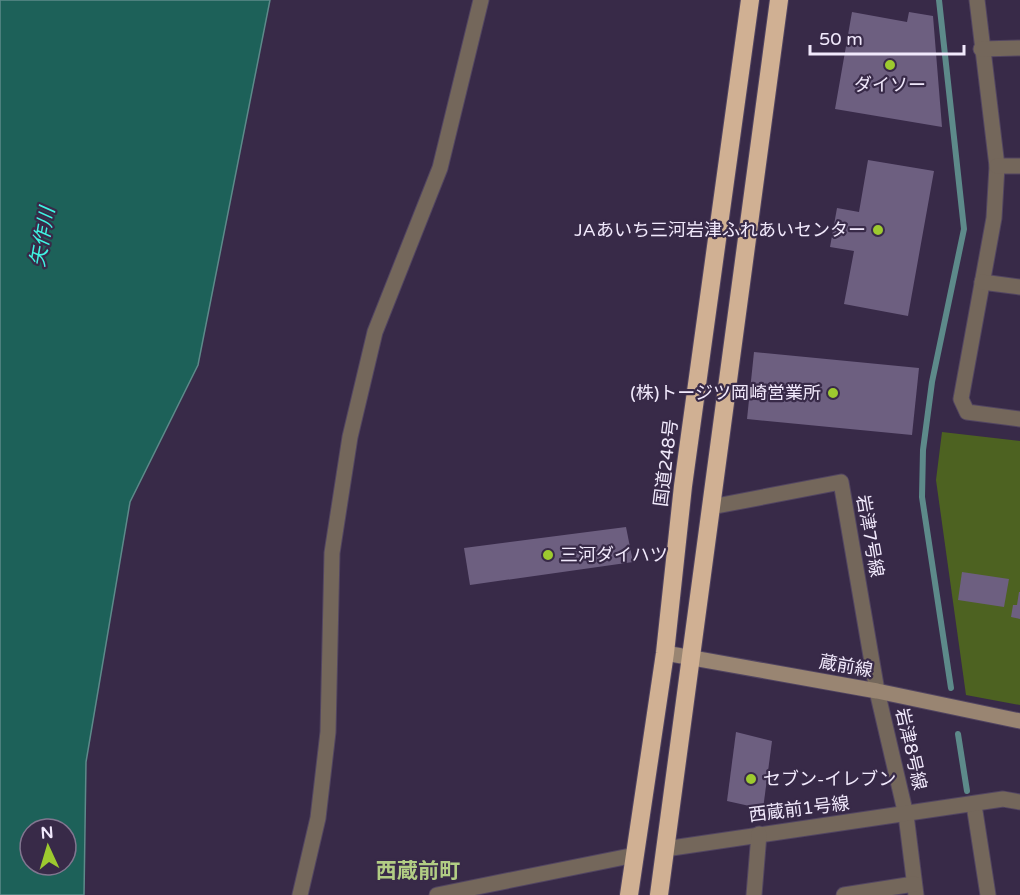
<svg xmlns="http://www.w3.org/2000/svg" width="1020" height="895" font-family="'Varela Round','Noto Sans JP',sans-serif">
  <rect width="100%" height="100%" fill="#382a48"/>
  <!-- green -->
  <polygon fill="#4d6221" points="942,432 1020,441 1020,705 966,695 936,480"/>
  <!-- water -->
  <path fill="#1d6159" stroke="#5d8a8a" stroke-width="1.5" fill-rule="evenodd" d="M0 0H270L198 365 130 502 86 762 84 895H0ZM30 829H66V865H30Z"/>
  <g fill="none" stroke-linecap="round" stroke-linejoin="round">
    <!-- stream -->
    <g stroke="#5d8a8a" stroke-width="6">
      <polyline points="939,0 964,229 932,382 923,450 922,497 951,688"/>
      <polyline points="958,734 967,791"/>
    </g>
  </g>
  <!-- building -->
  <g fill="#6d5f80">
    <polygon points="852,12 907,22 909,12 933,16 942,127 835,109"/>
    <polygon points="868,160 934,171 908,316 844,304 854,251 830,247 837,208 859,212"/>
    <polygon points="754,352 919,368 912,435 747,419"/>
    <polygon points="626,527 633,562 470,585 464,548"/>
    <polygon points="962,572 1009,579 1004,607 958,600"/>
    <polygon points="1019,592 1020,592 1020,619 1011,617 1013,605 1017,605"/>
    <polygon points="736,732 772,741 763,809 727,801"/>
  </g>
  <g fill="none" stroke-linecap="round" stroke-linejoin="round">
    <defs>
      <g id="street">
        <polyline points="977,0 997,166 994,218 961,399 967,412 1020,419"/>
        <polyline points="981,49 1020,48"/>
        <polyline points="997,166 1020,166"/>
        <polyline points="982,282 1020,287"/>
        <polyline points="711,507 841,482 877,691 906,815 916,895"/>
        <polyline points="974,805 988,895"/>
        <polyline points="665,849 1003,799 1020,802"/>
        <polyline points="300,895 318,818 328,732 332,553 350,437 375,332 440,168 481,0"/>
        <polyline points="437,895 635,855"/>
        <polyline points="754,895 759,834"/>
        <polyline points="844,895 914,884"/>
      </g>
      <polyline id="secondary" points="665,653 877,691 1020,721"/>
      <g id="highway">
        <polyline points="629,895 665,653 683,486 750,0"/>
        <polyline points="659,895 779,0"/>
      </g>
    </defs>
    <!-- street casing -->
    <use href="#street" stroke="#524561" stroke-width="17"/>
    <!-- secondary casing -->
    <use href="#secondary" stroke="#524561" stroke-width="17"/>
    <!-- highway casing -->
    <use href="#highway" stroke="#524561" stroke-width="20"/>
    <!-- street -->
    <use href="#street" stroke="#74675b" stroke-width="15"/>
    <!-- secondary -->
    <use href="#secondary" stroke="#998572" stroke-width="15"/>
    <!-- highway -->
    <use href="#highway" stroke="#d0b093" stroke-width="18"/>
  </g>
  <!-- markers -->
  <g fill="#9dca2f" stroke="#382a48" stroke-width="2">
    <circle cx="890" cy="65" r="6"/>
    <circle cx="878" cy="230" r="6"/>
    <circle cx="833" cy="393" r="6"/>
    <circle cx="548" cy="555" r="6"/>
    <circle cx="751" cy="779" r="6"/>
  </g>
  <g text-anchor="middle" stroke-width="4.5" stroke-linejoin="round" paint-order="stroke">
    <!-- poi labels -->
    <g font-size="18" fill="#f1e9fc" stroke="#382a48" text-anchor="end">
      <text x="890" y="91" text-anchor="middle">ダイソー</text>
      <text x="866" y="236">JAあいち三河岩津ふれあいセンター</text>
      <text x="821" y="399">(株)トージツ岡崎営業所</text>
      <text x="560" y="561" text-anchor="start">三河ダイハツ</text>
      <text x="763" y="785" text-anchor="start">セブン-イレブン</text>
    </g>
    <!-- street labels -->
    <g font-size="18" fill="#f1e9fc" stroke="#382a48">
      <text transform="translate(666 463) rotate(-83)" y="6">国道248号</text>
      <text transform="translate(870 536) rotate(80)" y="6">岩津7号線</text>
      <text transform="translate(846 666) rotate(10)" y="6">蔵前線</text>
      <text transform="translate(911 749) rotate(77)" y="6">岩津8号線</text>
      <text transform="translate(799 809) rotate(-7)" y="6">西蔵前1号線</text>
    </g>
    <!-- water labels -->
    <g font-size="20" font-style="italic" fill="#3ff4e2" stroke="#382a48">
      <text transform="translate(42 237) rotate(-80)" y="7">矢作川</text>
    </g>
    <!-- quarter labels -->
    <g font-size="21" font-weight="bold" fill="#b2cd84" stroke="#382a48">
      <text x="418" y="878">西蔵前町</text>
    </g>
  </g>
  <!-- north arrow -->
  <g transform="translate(48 847) rotate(356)"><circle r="28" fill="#382a48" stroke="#827690" stroke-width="1.5"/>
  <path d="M0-4.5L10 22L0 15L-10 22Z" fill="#9dca2f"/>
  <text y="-9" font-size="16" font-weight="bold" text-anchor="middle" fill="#f1e9fc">N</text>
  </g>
  <!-- scale -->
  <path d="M810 45v9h154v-9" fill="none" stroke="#f1e9fc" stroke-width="3"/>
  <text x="819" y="45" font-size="18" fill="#f1e9fc" stroke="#382a48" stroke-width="4.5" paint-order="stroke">50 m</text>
</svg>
